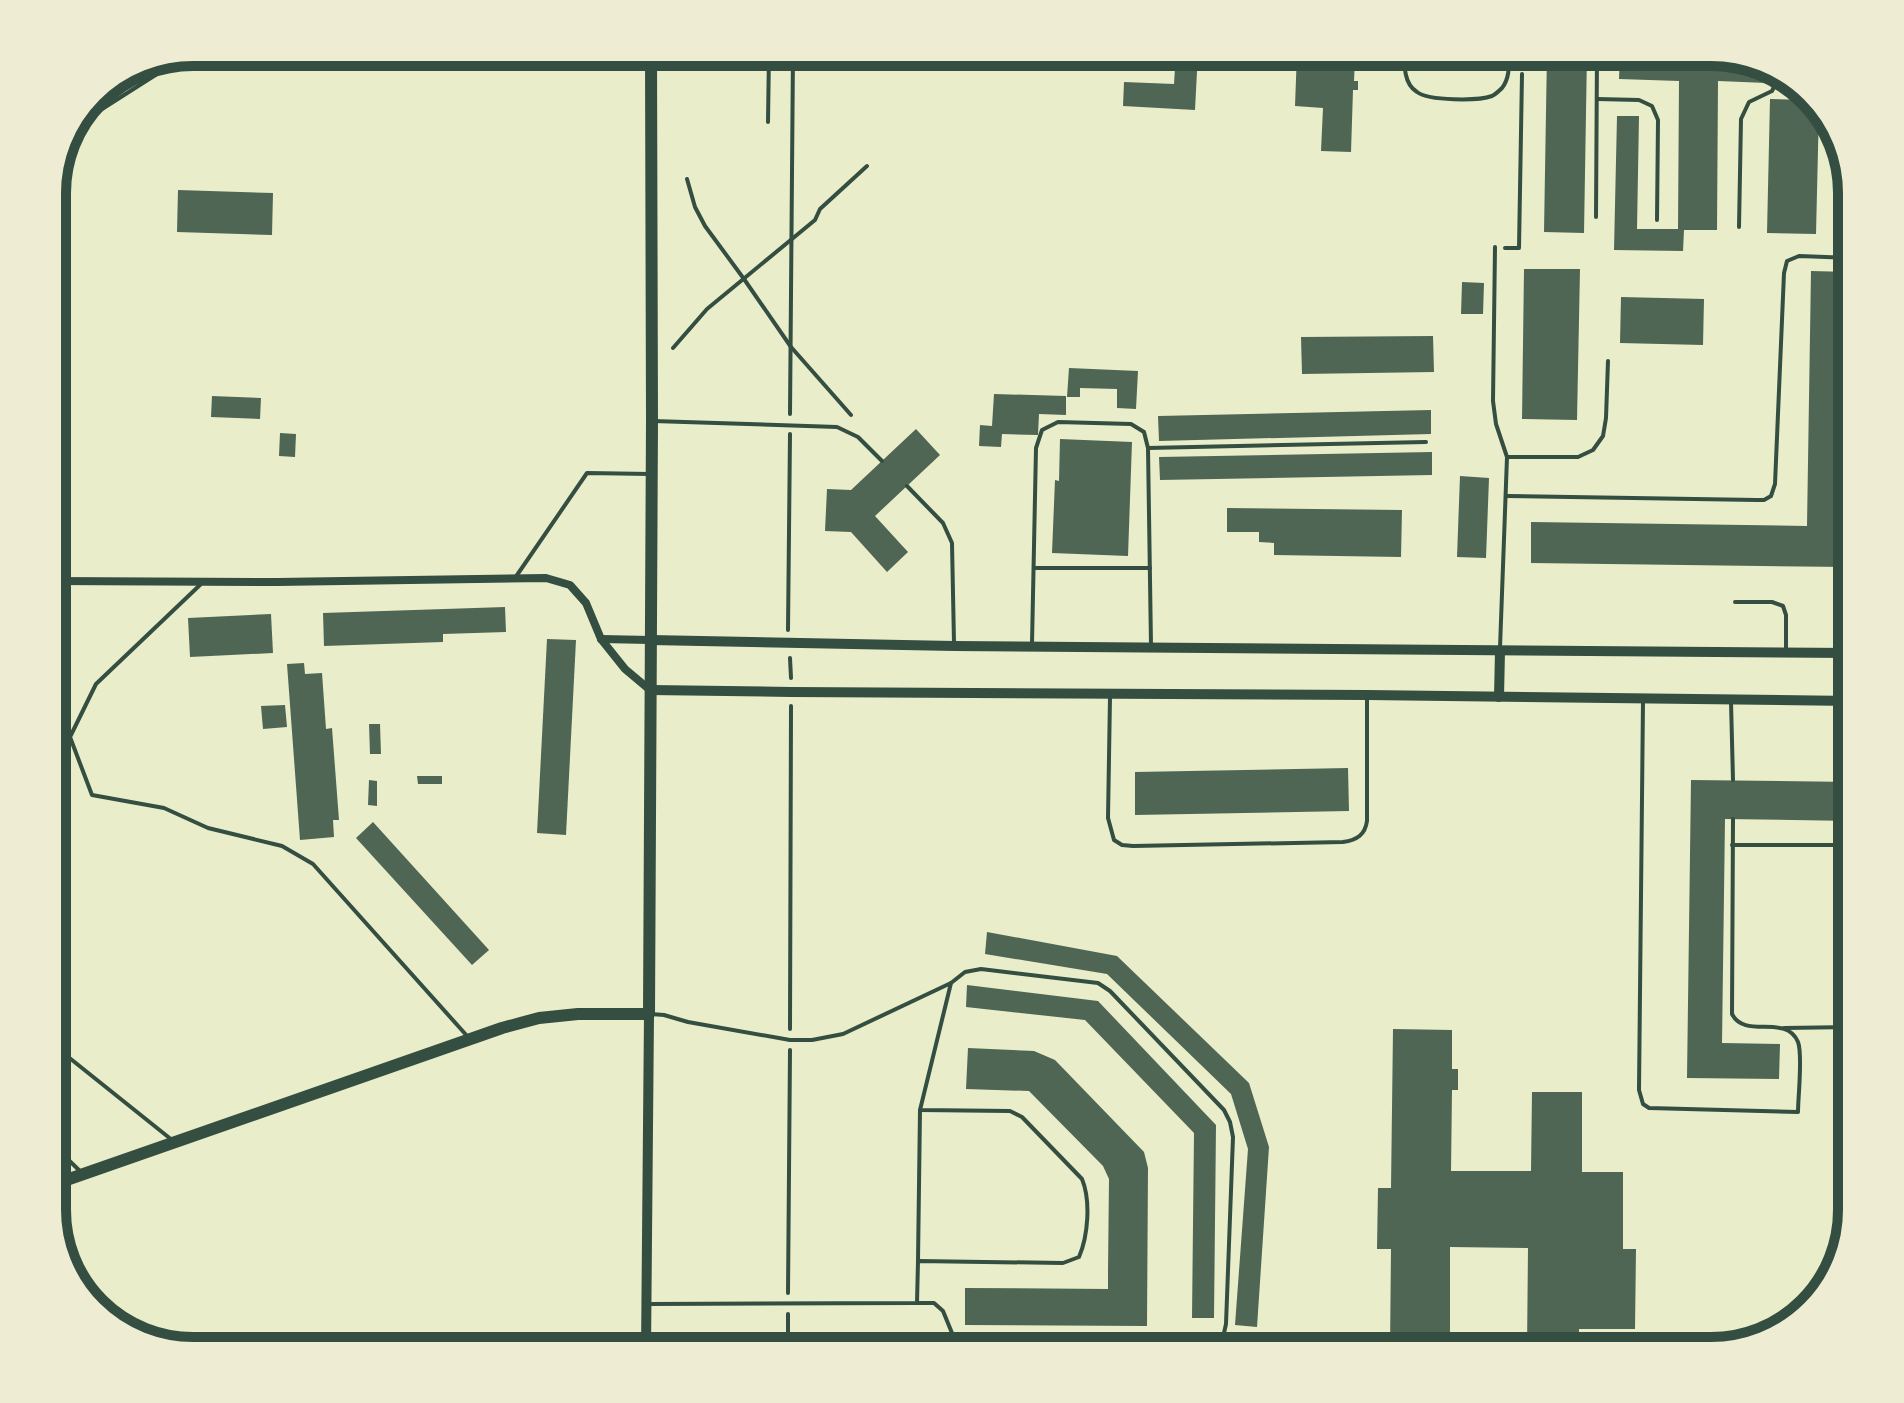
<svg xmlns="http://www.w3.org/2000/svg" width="1904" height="1403" font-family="'DM Sans',sans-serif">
  <rect width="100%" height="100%" fill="#e9edc9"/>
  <!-- building -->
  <g fill="#4f6655">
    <polygon points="1176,52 1198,52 1195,110 1123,106 1124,82 1174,84"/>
    <polygon points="1224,52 1249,52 1249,70 1224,69"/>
    <polygon points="1297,52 1336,52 1336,58 1355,59 1354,81 1358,81 1358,90 1353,90 1351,152 1321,151 1323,108 1295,106"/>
    <polygon points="1547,52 1587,52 1584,233 1544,232"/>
    <polygon points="1620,52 1711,52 1767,71 1767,83 1718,81 1717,230 1684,230 1683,251 1614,250 1617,116 1639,116 1637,229 1678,229 1679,81 1619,79"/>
    <polygon points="1770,99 1812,100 1819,108 1816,234 1767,233"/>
    <polygon points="178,190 273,193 272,235 177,232"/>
    <polygon points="1524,269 1580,269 1577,420 1522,419"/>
    <polygon points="1811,271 1850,272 1847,567 1531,563 1531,522 1807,526"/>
    <polygon points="1462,282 1484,283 1483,314 1461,314"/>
    <polygon points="1621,297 1704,299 1703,345 1620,343"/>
    <polygon points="1433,336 1434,372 1302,374 1301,337"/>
    <polygon points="1069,368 1138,371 1136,409 1117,408 1117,389 1080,388 1080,397 1067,397"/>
    <polygon points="994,394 1066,396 1066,415 1039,414 1038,435 1002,434 1001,447 979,446 980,425 992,426"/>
    <polygon points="212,396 261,398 260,419 211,417"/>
    <polygon points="1431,410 1431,434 1159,441 1158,416"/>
    <polygon points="916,429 940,455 875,516 908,552 887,572 851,532 825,531 827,489 851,490"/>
    <polygon points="280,433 296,434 295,457 279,456"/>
    <polygon points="1060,439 1132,442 1128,556 1052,553 1055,480 1059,481"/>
    <polygon points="1432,452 1432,475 1160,480 1159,457"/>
    <polygon points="1460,476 1489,478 1486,558 1457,557"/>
    <polygon points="1227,508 1402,510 1401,557 1274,555 1274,543 1259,542 1259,532 1227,532"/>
    <polygon points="505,607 506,632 443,634 443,642 324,646 323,613"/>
    <polygon points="271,614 273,653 190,657 188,618"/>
    <polygon points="547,639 576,640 566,835 537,833"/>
    <polygon points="304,663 305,674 322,673 326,729 332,728 339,820 333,820 334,837 300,840 287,664"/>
    <polygon points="285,705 287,727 263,729 261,706"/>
    <polygon points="369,724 380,724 381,754 370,754"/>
    <polygon points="1348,768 1349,811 1135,815 1135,772"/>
    <polygon points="417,776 442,776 442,784 418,784"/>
    <polygon points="369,780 377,781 377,806 368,805"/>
    <polygon points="1691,780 1852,782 1852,821 1725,819 1722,1043 1780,1044 1779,1079 1687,1078"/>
    <polygon points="373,822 489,950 472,965 356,838"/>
    <polygon points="987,932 1117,956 1249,1083 1269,1147 1257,1327 1235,1325 1248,1149 1231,1094 1107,974 985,954"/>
    <polygon points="967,985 1098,1001 1216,1125 1214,1318 1192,1318 1194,1133 1085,1020 966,1007"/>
    <polygon points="1393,1029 1452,1030 1452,1069 1458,1069 1458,1090 1452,1090 1451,1171 1531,1171 1532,1092 1582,1092 1582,1172 1623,1172 1623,1249 1636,1249 1635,1329 1579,1329 1579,1351 1527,1351 1528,1248 1450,1247 1450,1351 1390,1351 1391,1249 1377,1249 1378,1188 1391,1188"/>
    <polygon points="1838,1039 1852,1039 1852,1064 1837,1064"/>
    <polygon points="968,1048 1034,1051 1055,1060 1144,1152 1148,1168 1147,1326 965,1325 965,1288 1108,1289 1108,1271 1109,1179 1103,1166 1029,1091 966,1089"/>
    <polygon points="52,1089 70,1105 54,1121 52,1119"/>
  </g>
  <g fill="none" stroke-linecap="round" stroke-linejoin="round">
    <!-- path -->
    <g stroke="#344e41" stroke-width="4">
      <polyline points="687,179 695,207 705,226 744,279 791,347 851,415"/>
      <polyline points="1505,248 1519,248 1522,74"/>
      <polyline points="673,348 707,309 815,220 820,209 867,166"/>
      <polyline points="790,414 793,52"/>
      <polyline points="788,630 790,434"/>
      <polyline points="790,658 791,678"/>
      <polyline points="790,1029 791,706"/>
      <polyline points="788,1293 790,1050"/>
      <polyline points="993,1346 1007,1351"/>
      <polyline points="788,1351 788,1314"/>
    </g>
    <!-- service -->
    <g stroke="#344e41" stroke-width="4">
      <path d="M1405 52C1404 66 1404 84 1417 92 1429 101 1478 101 1492 96 1494 95 1500 90 1502 88 1510 78 1509 64 1509 52"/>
      <polyline points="1597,99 1639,100 1652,106 1658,120 1657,220"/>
      <polyline points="768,122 769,52"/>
      <polyline points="1837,129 1836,149 1842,167 1846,168"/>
      <polyline points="66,132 190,53"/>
      <polyline points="1596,217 1597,52"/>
      <polyline points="1739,227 1741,119 1749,102 1772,91 1780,75"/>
      <polyline points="1495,247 1493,401 1496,424 1507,457 1500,648"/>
      <polyline points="653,421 837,427 858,437 882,461"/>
      <polyline points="1148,448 1426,442"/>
      <polyline points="1507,457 1578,457 1593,450 1603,436 1606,418 1608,361"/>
      <polyline points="907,486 943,523 952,543 954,643"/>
      <polyline points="1506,496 1757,500 1764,500 1771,496 1775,484 1784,273 1787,261 1799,256 1852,258"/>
      <polyline points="1034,568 1150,568"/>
      <polyline points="515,578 587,473 650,474"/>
      <polyline points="201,584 96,684 70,737 92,795 164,808 208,828 282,846 313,864 468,1037"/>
      <polyline points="1735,602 1772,602 1783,606 1786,615 1786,650"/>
      <polyline points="1032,644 1036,448 1042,430 1058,422 1131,424 1144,432 1148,448 1151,645"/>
      <path d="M1110 697 1108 818 1114 840 1122 845 1133 846 1343 842C1357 840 1365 835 1367 821V696"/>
      <path d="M1643 701 1639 1090 1643 1104 1649 1108 1798 1112C1798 1096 1803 1055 1798 1042 1786 1013 1745 1040 1732 1014L1733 819"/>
      <polyline points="1731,702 1733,780"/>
      <polyline points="1732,845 1852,845"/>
      <polyline points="651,1014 664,1015 688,1022 790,1040 812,1040 843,1034 951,983"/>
      <polyline points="1784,1028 1852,1027"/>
      <polyline points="52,1044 172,1140"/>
      <polyline points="52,1144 82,1173"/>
      <polyline points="918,1261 920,1110"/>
      <polyline points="917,1303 934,1303 943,1311 952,1333 962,1341 983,1342"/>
      <path d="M649 1304 917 1303 918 1261 1063 1263 1079 1257C1088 1236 1091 1201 1082 1179L1022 1117 1010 1111 920 1110 951 983 965 972 981 969 1098 983 1110 991 1224 1110 1230 1122 1233 1137 1226 1324 1220 1351"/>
    </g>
    <!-- minor -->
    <g stroke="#344e41" stroke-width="8">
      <polyline points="52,581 277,582 546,578 570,585 586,603 601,639 625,669 650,690"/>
      <polyline points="601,639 650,640"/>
    </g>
    <!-- tertiary -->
    <g stroke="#344e41" stroke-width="10">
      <polyline points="650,640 954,646 1852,653"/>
      <polyline points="650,690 791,692 1367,695 1852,701"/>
      <polyline points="1499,697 1500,651"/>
      <polyline points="646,1351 649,1014"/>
    </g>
    <!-- secondary -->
    <polyline stroke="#344e41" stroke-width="12" points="52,1185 502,1028 539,1018 578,1014 649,1014 652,421 651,52"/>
  </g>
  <!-- crop -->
  <path d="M0 0H1904V1403H0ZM193 66H1711A127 127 0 0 1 1838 193V1210A127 127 0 0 1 1711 1337H193A127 127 0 0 1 66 1210V193A127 127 0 0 1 193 66Z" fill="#eeecd3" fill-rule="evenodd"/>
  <path fill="none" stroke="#344e41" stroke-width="10" d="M193 66H1711A127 127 0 0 1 1838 193V1210A127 127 0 0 1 1711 1337H193A127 127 0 0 1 66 1210V193A127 127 0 0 1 193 66Z"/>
</svg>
